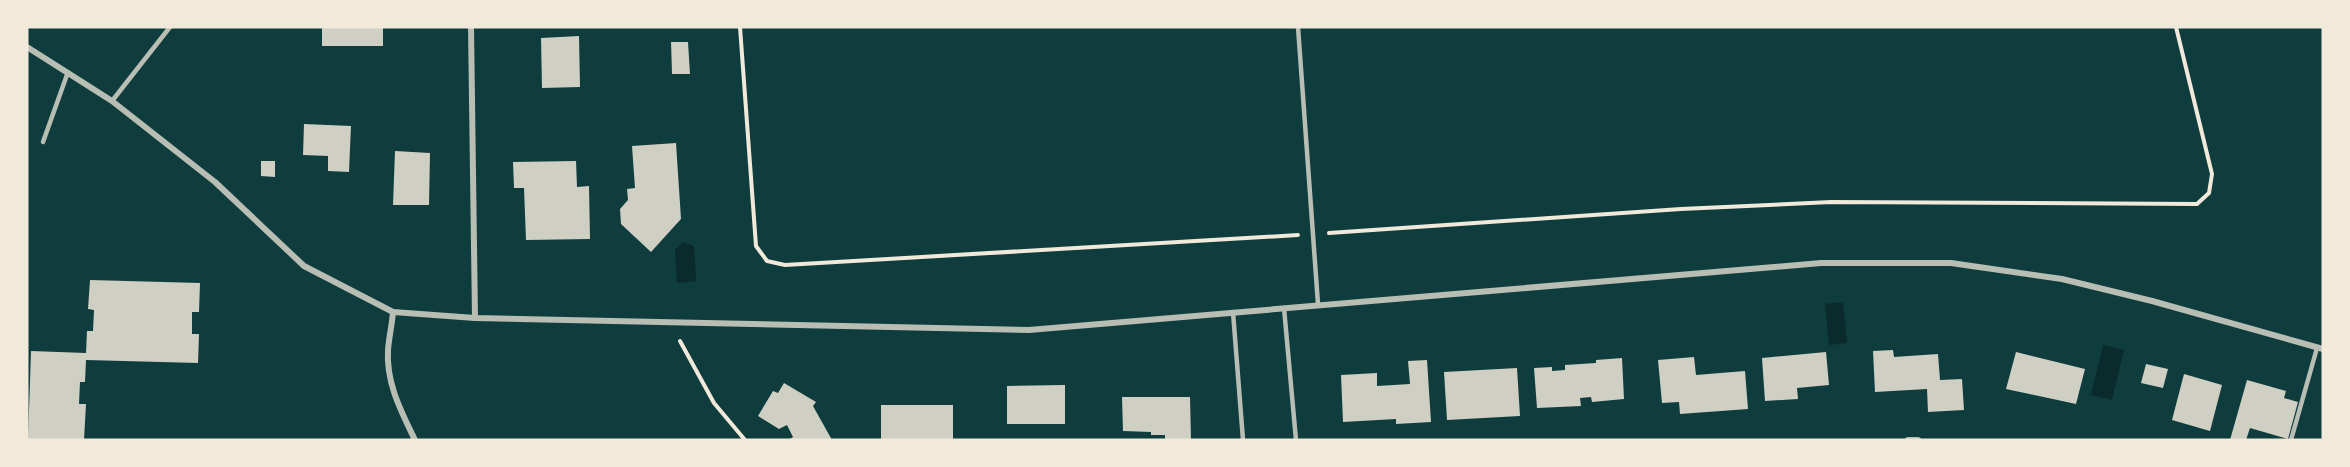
<svg xmlns="http://www.w3.org/2000/svg" width="2350" height="467" font-family="Spectral,serif">
  <rect width="100%" height="100%" fill="#0f3d3e"/>
  <!-- water -->
  <g fill="#0a2a2b">
    <polygon points="683,242 694,246 696,281 677,283 675,248 678,248"/>
    <polygon points="1843,302 1847,343 1829,345 1825,304"/>
    <polygon points="2103,345 2124,350 2112,400 2091,395"/>
  </g>
  <!-- building -->
  <g fill="#cfcfc3">
    <rect x="322" y="27" width="61" height="19"/>
    <polygon points="579,36 580,87 542,88 541,38"/>
    <polygon points="671,42 688,42 690,74 672,74"/>
    <polygon points="304,124 351,126 349,172 328,171 328,156 303,155"/>
    <polygon points="676,143 681,219 651,252 621,224 620,209 628,200 627,189 635,188 632,146"/>
    <polygon points="395,151 430,153 429,205 393,205"/>
    <polygon points="261,161 275,161 275,177 261,176"/>
    <polygon points="576,161 577,187 589,186 590,239 526,240 524,188 514,188 513,162"/>
    <polygon points="90,280 200,283 199,312 192,312 192,334 199,334 198,363 86,360 85,382 80,382 79,404 86,404 84,440 28,440 31,351 86,353 87,331 93,331 94,310 88,309"/>
    <polygon points="1893,350 1894,357 1938,354 1940,380 1962,379 1964,410 1928,412 1927,389 1875,392 1873,351"/>
    <polygon points="1826,352 1829,385 1797,388 1798,399 1765,401 1762,358"/>
    <polygon points="2016,352 2085,369 2076,404 2006,389"/>
    <polygon points="1694,357 1696,375 1745,371 1748,409 1680,414 1679,402 1662,403 1658,360"/>
    <polygon points="1622,358 1624,399 1592,402 1591,397 1580,398 1581,406 1537,408 1534,368 1552,367 1552,371 1565,370 1565,365 1596,363 1596,360"/>
    <polygon points="1427,360 1431,422 1396,424 1396,419 1343,422 1341,375 1377,373 1377,386 1410,384 1408,361"/>
    <polygon points="2146,364 2168,369 2163,388 2141,383"/>
    <polygon points="1517,368 1520,416 1447,420 1444,372"/>
    <polygon points="2184,374 2222,385 2210,431 2172,420"/>
    <polygon points="2247,380 2286,391 2284,398 2298,402 2288,439 2250,428 2246,440 2230,440"/>
    <polygon points="784,383 816,402 813,406 832,440 788,440 793,437 787,425 779,429 758,416 773,391 778,393"/>
    <polygon points="1065,385 1065,424 1007,424 1007,386"/>
    <polygon points="1122,397 1190,397 1191,440 1165,440 1165,435 1151,435 1151,432 1123,431"/>
    <rect x="881" y="405" width="72" height="35"/>
  </g>
  <g fill="none" stroke-linecap="round" stroke-linejoin="round">
    <!-- path -->
    <g stroke="#f1e9da" stroke-width="4">
      <polyline points="740,27 756,246 767,261 785,265 1298,235"/>
      <polyline points="1329,233 1681,209 1831,202 2197,204 2209,193 2212,174 2176,27"/>
      <polyline points="680,341 714,403 745,440"/>
    </g>
    <!-- service -->
    <g stroke="#b8beb3" stroke-width="4.5">
      <polyline points="1298,27 1318,304"/>
      <polyline points="112,101 170,27"/>
      <polyline points="43,142 68,72"/>
      <polyline points="1284,308 1296,440"/>
      <polyline points="1233,312 1243,440"/>
      <polyline points="2291,440 2317,348"/>
    </g>
    <!-- minor -->
    <g stroke="#b8beb3" stroke-width="6">
      <polyline points="471,27 475,318"/>
      <polyline points="27,47 112,101 215,182 304,266 393,312 475,318 1029,330 1821,263 1951,263 2062,279 2152,301 2323,349"/>
      <path d="M393 312C392 325 389 337 388 350 386 383 401 411 415 440"/>
      <polyline points="1908,440 1918,440"/>
    </g>
  </g>
  <!-- border -->
  <rect width="2350" height="467" fill="none" stroke="#f1e9da" stroke-width="57"/>
</svg>
